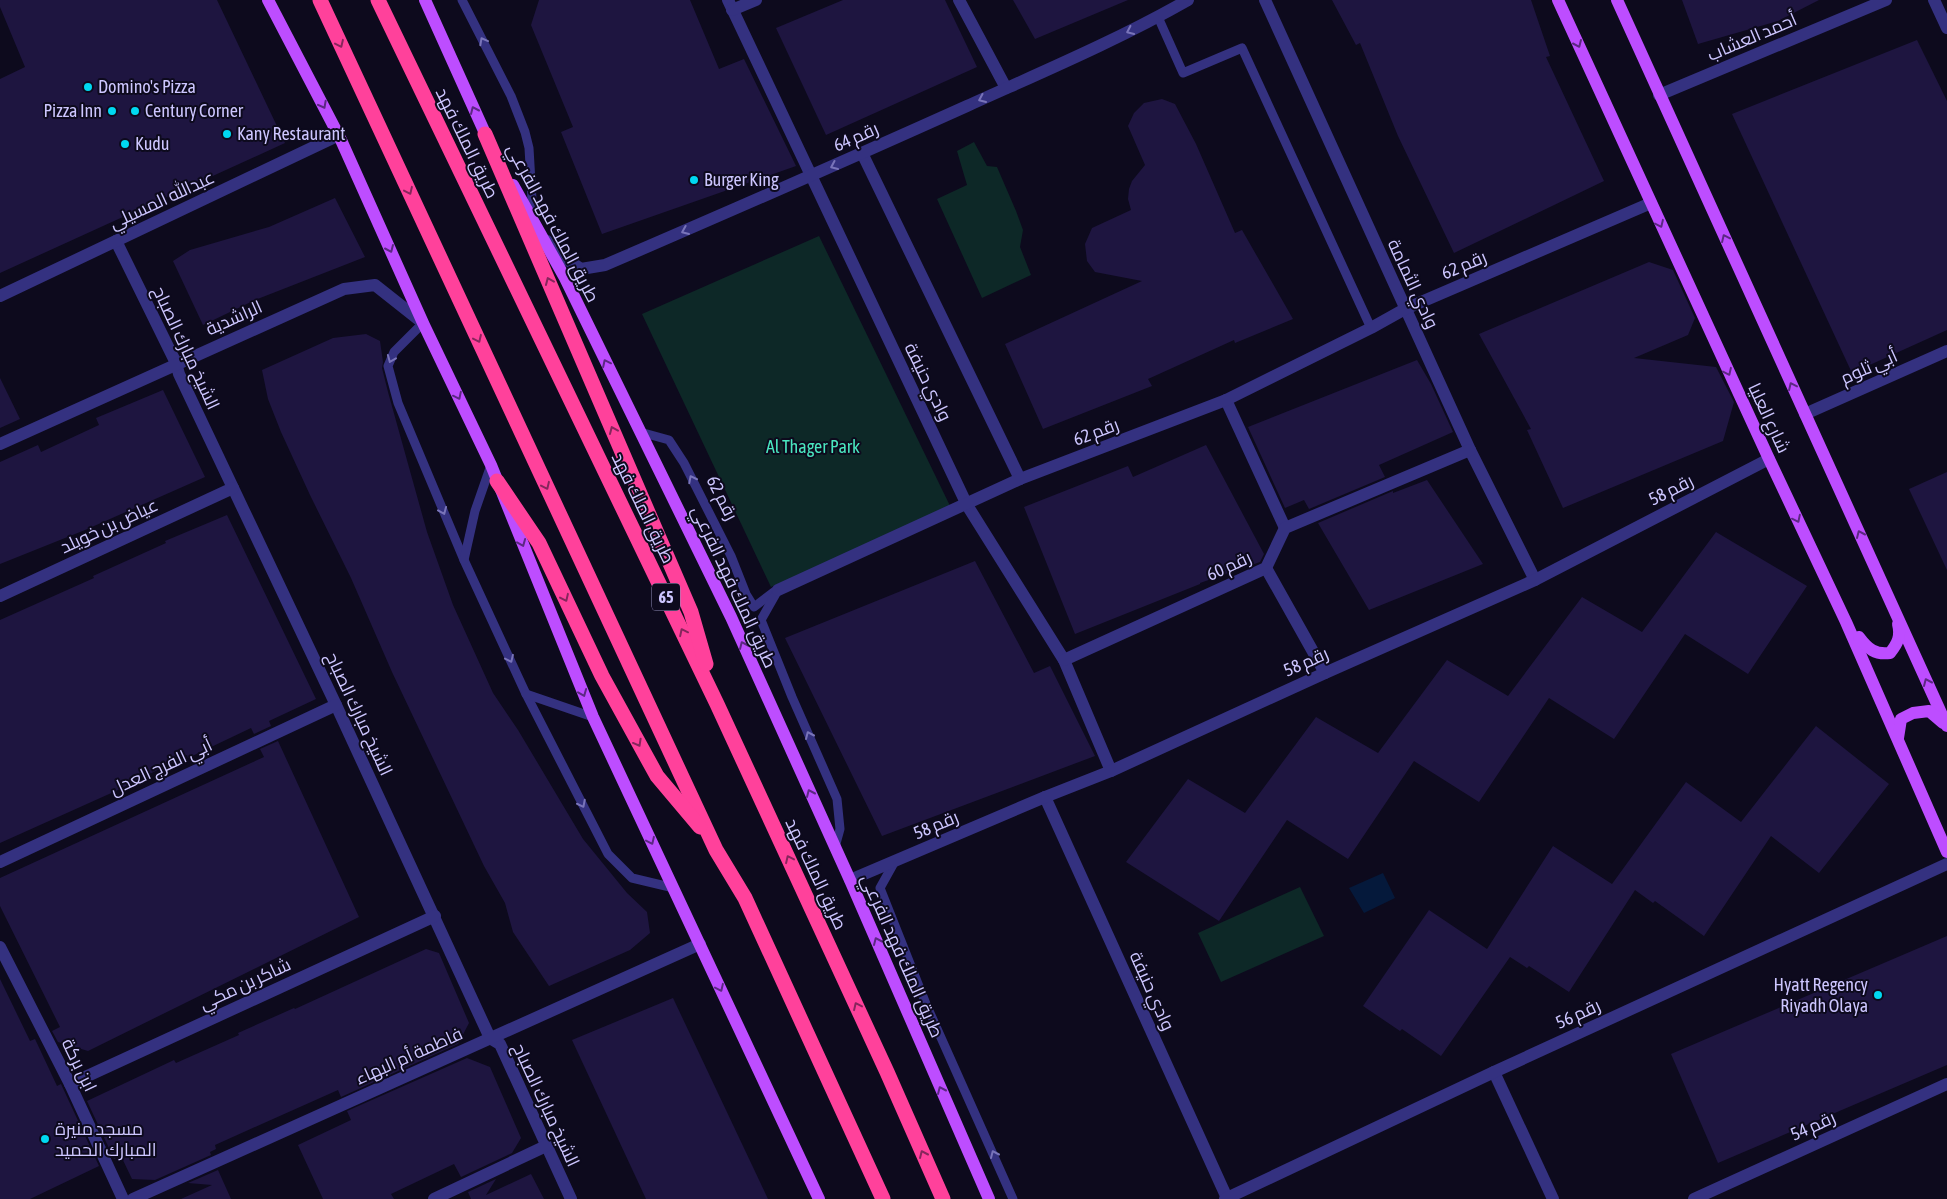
<svg xmlns="http://www.w3.org/2000/svg" width="1947" height="1199" font-family="'Asap Condensed',Cairo,sans-serif">
  <rect width="100%" height="100%" fill="#0d0a1d"/>
  <!-- green -->
  <g fill="#0d2827">
    <polygon points="974,142 987,166 997,167 1016,211 1023,230 1020,247 1031,275 982,298 937,199 967,185 957,151"/>
    <polygon points="819,236 952,510 771,587 642,314"/>
    <polygon points="1300,887 1324,936 1221,982 1198,933"/>
  </g>
  <!-- water -->
  <polygon fill="#05193b" points="1383,873 1395,898 1364,913 1349,888"/>
  <!-- building -->
  <g fill="#1e1540">
    <polygon points="0,0 217,0 285,143 0,273 0,79 25,67 0,7"/>
    <polygon points="539,0 690,0 719,69 744,59 796,166 602,234 561,132 573,127 531,25"/>
    <polygon points="843,0 945,0 977,67 826,135 776,28"/>
    <polygon points="1013,0 1128,0 1035,39"/>
    <polygon points="1332,0 1531,0 1550,56 1546,57 1604,181 1454,253 1398,136 1360,43 1356,45"/>
    <polygon points="1682,0 1819,0 1778,21 1698,44"/>
    <polygon points="1917,40 1947,101 1947,330 1852,373 1732,114"/>
    <polygon points="1162,99 1175,104 1196,144 1235,233 1242,230 1293,319 1235,343 1234,340 1148,379 1152,386 1043,429 1005,344 1142,281 1095,272 1087,261 1085,244 1092,228 1131,210 1128,199 1129,189 1132,181 1145,165 1128,126 1134,113 1144,103"/>
    <polygon points="335,198 365,257 255,300 203,325 173,261 190,250 269,227"/>
    <polygon points="1649,262 1673,270 1695,318 1688,335 1634,358 1716,367 1734,402 1723,441 1563,508 1527,430 1531,429 1479,334"/>
    <polygon points="366,334 380,341 383,362 382,368 388,392 427,532 453,605 493,693 518,730 583,839 627,893 647,912 650,933 630,950 549,986 513,932 505,903 484,866 392,672 351,578 310,495 281,432 268,399 262,370 333,338"/>
    <polygon points="1417,360 1431,384 1453,432 1379,465 1385,477 1309,509 1304,500 1285,508 1248,427"/>
    <polygon points="0,378 20,419 0,428"/>
    <polygon points="163,390 205,477 85,530 0,564 0,462 38,445 41,452 99,425 96,418"/>
    <polygon points="1206,445 1264,554 1260,562 1200,583 1200,584 1075,634 1024,507 1128,466 1133,477"/>
    <polygon points="1947,472 1947,570 1909,489"/>
    <polygon points="1427,480 1483,564 1369,610 1318,523 1393,491 1393,493"/>
    <polygon points="227,515 316,699 269,721 271,726 254,734 251,728 188,758 187,755 118,790 0,843 0,620 94,578 93,576 166,543 165,541"/>
    <polygon points="1716,532 1807,586 1748,674 1685,634 1614,739 1549,698 1479,802 1414,761 1348,859 1287,820 1219,921 1126,862 1188,779 1245,813 1316,717 1378,753 1447,660 1508,696 1582,597 1642,632"/>
    <polygon points="975,561 1034,673 1050,666 1095,756 882,836 785,638"/>
    <polygon points="1816,726 1889,784 1819,873 1771,836 1704,936 1655,901 1653,903 1635,890 1569,992 1529,966 1527,968 1510,957 1441,1056 1402,1029 1400,1031 1363,1006 1429,910 1487,949 1553,846 1612,884 1686,782 1741,822"/>
    <polygon points="278,741 359,917 88,1051 58,1042 52,1031 60,1027 0,906 0,878 264,757 260,749"/>
    <polygon points="1947,936 1947,1065 1718,1163 1671,1054"/>
    <polygon points="426,949 439,953 469,1023 458,1044 341,1097 338,1090 273,1119 215,1145 216,1149 210,1152 211,1155 155,1180 132,1179 121,1156 114,1159 87,1101 174,1060 176,1063 239,1035 238,1033 294,1008 295,1009"/>
    <polygon points="0,979 30,1041 35,1039 57,1086 61,1084 99,1166 30,1199 0,1199"/>
    <polygon points="673,998 768,1199 646,1199 572,1040"/>
    <polygon points="467,1058 490,1067 521,1138 512,1153 461,1177 454,1164 391,1194 394,1199 323,1199 298,1145 351,1120 347,1111"/>
    <polygon points="218,1170 231,1199 181,1199 212,1185 188,1183"/>
    <polygon points="531,1174 544,1199 471,1199 468,1192 496,1179 486,1195"/>
  </g>
  <g fill="none" stroke-linecap="round" stroke-linejoin="round">
    <!-- service -->
    <g stroke="#343180" stroke-width="9">
      <polyline points="462,0 511,96 525,132 529,148 533,217"/>
      <polyline points="1158,17 1183,73 1242,48 1371,328"/>
      <polyline points="423,323 394,352 388,366 398,403 464,560 526,694 608,854 632,878 674,888"/>
      <polyline points="640,432 669,440 684,463 731,556 746,594 754,607 775,591"/>
      <polyline points="464,560 475,511 491,465"/>
      <polyline points="778,590 761,620 792,697 837,799 840,829 835,847"/>
      <polyline points="526,694 593,717"/>
      <polyline points="895,861 880,888 926,1004 1013,1199"/>
    </g>
    <!-- minor -->
    <g stroke="#343180" stroke-width="12">
      <polyline points="728,0 967,505 1064,660 1111,771"/>
      <polyline points="959,0 1006,88"/>
      <polyline points="1265,0 1470,450 1535,580"/>
      <polyline points="1934,0 1947,28"/>
      <polyline points="732,10 756,0"/>
      <polyline points="1659,95 1886,0"/>
      <polyline points="862,153 1020,479"/>
      <polyline points="116,241 176,363 179,374 336,705 490,1038 500,1044 571,1199"/>
      <path d="M547 241 559 254 581 269 605 265C726 213 847 160 967 106 1042 72 1118 40 1188 0"/>
      <polyline points="0,296 339,135"/>
      <polyline points="1226,400 1285,528"/>
      <polyline points="1805,414 1947,351"/>
      <polyline points="0,444 344,289 375,285 423,323"/>
      <polyline points="1266,568 1325,673"/>
      <polyline points="778,590 1020,479 1226,400 1371,328 1405,309 1651,203"/>
      <polyline points="0,596 233,488"/>
      <polyline points="1064,660 1266,568 1285,528 1470,450"/>
      <polyline points="1045,797 1227,1198"/>
      <polyline points="0,862 336,705"/>
      <polyline points="850,880 1045,797 1111,771 1325,673 1535,580 1769,459"/>
      <polyline points="0,947 70,1084 123,1199"/>
      <polyline points="1494,1072 1553,1199"/>
      <polyline points="70,1084 435,916"/>
      <polyline points="133,1199 700,944"/>
      <polyline points="434,1199 546,1146"/>
      <polyline points="1225,1199 1494,1072 1947,864"/>
      <polyline points="1694,1199 1947,1084"/>
    </g>
    <!-- primary -->
    <g stroke="#bd4dff" stroke-width="12">
      <polyline points="268,0 341,140 423,323 491,465 593,717 819,1199"/>
      <polyline points="425,0 489,142"/>
      <polyline points="1558,0 1769,459 1846,622 1947,852"/>
      <polyline points="1617,0 1947,726"/>
      <polyline points="513,185 565,278 731,617 850,880 989,1199"/>
      <path d="M1859 637C1868 649 1875 655 1890 653 1898 643 1901 636 1898 624"/>
      <polyline points="1898,738 1901,719 1913,713 1929,711 1943,723"/>
    </g>
    <!-- motorway -->
    <g stroke="#ff419b" stroke-width="15">
      <polyline points="320,0 716,850 745,898 883,1199"/>
      <polyline points="378,0 717,704 887,1072 943,1199"/>
      <polyline points="485,134 691,612 706,664"/>
      <polyline points="497,481 539,543 602,676 657,776 700,827"/>
    </g>
  </g>
  <!-- one-way arrows -->
  <defs><path id="oneway-chevron" d="M-2-3.5L2.5 0L-2 3.5" fill="none" stroke-width="1.6" stroke-linecap="round" stroke-linejoin="round" transform="scale(1.25)"/></defs>
  <g stroke="#7974b9">
    <use href="#oneway-chevron" transform="translate(1130 31) rotate(155)"/>
    <use href="#oneway-chevron" transform="translate(483 41) rotate(-118)"/>
    <use href="#oneway-chevron" transform="translate(982 99) rotate(156)"/>
    <use href="#oneway-chevron" transform="translate(834 166) rotate(156)"/>
    <use href="#oneway-chevron" transform="translate(685 231) rotate(157)"/>
    <use href="#oneway-chevron" transform="translate(391 359) rotate(112)"/>
    <use href="#oneway-chevron" transform="translate(692 479) rotate(-117)"/>
    <use href="#oneway-chevron" transform="translate(443 511) rotate(67)"/>
    <use href="#oneway-chevron" transform="translate(510 659) rotate(65)"/>
    <use href="#oneway-chevron" transform="translate(809 735) rotate(-114)"/>
    <use href="#oneway-chevron" transform="translate(582 804) rotate(63)"/>
    <use href="#oneway-chevron" transform="translate(994 1154) rotate(-114)"/>
  </g>
  <g stroke="#86265c">
    <use href="#oneway-chevron" transform="translate(340 44) rotate(65)"/>
    <use href="#oneway-chevron" transform="translate(409 191) rotate(65)"/>
    <use href="#oneway-chevron" transform="translate(549 281) rotate(-113)"/>
    <use href="#oneway-chevron" transform="translate(478 339) rotate(65)"/>
    <use href="#oneway-chevron" transform="translate(613 430) rotate(-113)"/>
    <use href="#oneway-chevron" transform="translate(546 486) rotate(65)"/>
    <use href="#oneway-chevron" transform="translate(565 598) rotate(65)"/>
    <use href="#oneway-chevron" transform="translate(683 632) rotate(-116)"/>
    <use href="#oneway-chevron" transform="translate(638 743) rotate(61)"/>
    <use href="#oneway-chevron" transform="translate(789 859) rotate(-115)"/>
    <use href="#oneway-chevron" transform="translate(857 1006) rotate(-115)"/>
    <use href="#oneway-chevron" transform="translate(923 1154) rotate(-114)"/>
  </g>
  <g stroke="#5c2883">
    <use href="#oneway-chevron" transform="translate(1578 44) rotate(66)"/>
    <use href="#oneway-chevron" transform="translate(323 105) rotate(62)"/>
    <use href="#oneway-chevron" transform="translate(474 110) rotate(-114)"/>
    <use href="#oneway-chevron" transform="translate(1660 224) rotate(65)"/>
    <use href="#oneway-chevron" transform="translate(1725 238) rotate(-115)"/>
    <use href="#oneway-chevron" transform="translate(390 249) rotate(66)"/>
    <use href="#oneway-chevron" transform="translate(606 363) rotate(-116)"/>
    <use href="#oneway-chevron" transform="translate(1728 372) rotate(65)"/>
    <use href="#oneway-chevron" transform="translate(1792 386) rotate(-115)"/>
    <use href="#oneway-chevron" transform="translate(458 396) rotate(64)"/>
    <use href="#oneway-chevron" transform="translate(1797 519) rotate(64)"/>
    <use href="#oneway-chevron" transform="translate(1860 534) rotate(-114)"/>
    <use href="#oneway-chevron" transform="translate(522 543) rotate(68)"/>
    <use href="#oneway-chevron" transform="translate(743 645) rotate(-114)"/>
    <use href="#oneway-chevron" transform="translate(1927 682) rotate(-114)"/>
    <use href="#oneway-chevron" transform="translate(583 693) rotate(68)"/>
    <use href="#oneway-chevron" transform="translate(810 793) rotate(-114)"/>
    <use href="#oneway-chevron" transform="translate(651 841) rotate(65)"/>
    <use href="#oneway-chevron" transform="translate(877 941) rotate(-114)"/>
    <use href="#oneway-chevron" transform="translate(720 988) rotate(65)"/>
    <use href="#oneway-chevron" transform="translate(941 1090) rotate(-114)"/>
  </g>
  <!-- markers -->
  <g fill="#00d8f1" stroke="#0d0a1d" stroke-width="2">
    <circle cx="88" cy="87" r="5"/>
    <circle cx="112" cy="111" r="5"/>
    <circle cx="135" cy="111" r="5"/>
    <circle cx="227" cy="134" r="5"/>
    <circle cx="125" cy="144" r="5"/>
    <circle cx="694" cy="180" r="5"/>
    <circle cx="1878" cy="995" r="5"/>
    <circle cx="45" cy="1139" r="5"/>
  </g>
  <g text-anchor="middle" stroke-width="4" stroke-linejoin="round" paint-order="stroke">
    <!-- shield labels -->
    <rect fill="#0d0a1d" stroke="#938ebb" stroke-width="1" x="652" y="583.5" width="28" height="27" rx="4"/>
    <g font-size="16" font-weight="bold" fill="#cdc6ff">
      <text x="666" y="603">65</text>
    </g>
    <!-- street labels -->
    <g font-size="18" fill="#cdc6ff" stroke="#0d0a1d">
      <text transform="translate(1752 37) rotate(-23)" y="6">أحمد العشاب</text>
      <text transform="translate(856 137) rotate(-24)" y="6">رقم 64</text>
      <text transform="translate(467 143) rotate(64)" y="6">طريق الملك فهد</text>
      <text transform="translate(162 200) rotate(-25)" y="6">عبدالله المسيلي</text>
      <text transform="translate(553 223) rotate(62)" y="6">طريق الملك فهد الفرعي</text>
      <text transform="translate(1464 265) rotate(-23)" y="6">رقم 62</text>
      <text transform="translate(1413 284) rotate(65)" y="6">وادي الثمامة</text>
      <text transform="translate(234 318) rotate(-24)" y="6">الراشدية</text>
      <text transform="translate(186 348) rotate(65)" y="6">الشيخ مبارك الصباح</text>
      <text transform="translate(1869 367) rotate(-24)" y="6">أبي ثلوم</text>
      <text transform="translate(928 382) rotate(64)" y="6">وادي حنيفة</text>
      <text transform="translate(1769 418) rotate(65)" y="6">شارع العليا</text>
      <text transform="translate(1096 432) rotate(-21)" y="6">رقم 62</text>
      <text transform="translate(1671 490) rotate(-27)" y="6">رقم 58</text>
      <text transform="translate(722 498) rotate(63)" y="6">رقم 62</text>
      <text transform="translate(643 508) rotate(64)" y="6">طريق الملك فهد</text>
      <text transform="translate(109 526) rotate(-25)" y="6">عياض بن خويلد</text>
      <text transform="translate(1229 566) rotate(-25)" y="6">رقم 60</text>
      <text transform="translate(734 587) rotate(65)" y="6">طريق الملك فهد الفرعي</text>
      <text transform="translate(1306 662) rotate(-24)" y="6">رقم 58</text>
      <text transform="translate(359 714) rotate(65)" y="6">الشيخ مبارك الصباح</text>
      <text transform="translate(161 767) rotate(-25)" y="6">أبي الفرج العدل</text>
      <text transform="translate(936 825) rotate(-23)" y="6">رقم 58</text>
      <text transform="translate(816 874) rotate(65)" y="6">طريق الملك فهد</text>
      <text transform="translate(902 956) rotate(66)" y="6">طريق الملك فهد الفرعي</text>
      <text transform="translate(245 984) rotate(-25)" y="6">شاكر بن مكي</text>
      <text transform="translate(1152 991) rotate(66)" y="6">وادي حنيفة</text>
      <text transform="translate(1578 1014) rotate(-25)" y="6">رقم 56</text>
      <text transform="translate(409 1056) rotate(-24)" y="6">فاطمة أم البهاء</text>
      <text transform="translate(79 1065) rotate(64)" y="6">ابن بركة</text>
      <text transform="translate(546 1105) rotate(65)" y="6">الشيخ مبارك الصباح</text>
      <text transform="translate(1813 1126) rotate(-24)" y="6">رقم 54</text>
    </g>
    <!-- poi labels -->
    <g font-size="18" fill="#cdc6ff" stroke="#0d0a1d" text-anchor="start">
      <text x="98" y="93">Domino's Pizza</text>
      <text x="102" y="117" text-anchor="end">Pizza Inn</text>
      <text x="145" y="117">Century Corner</text>
      <text x="237" y="140">Kany Restaurant</text>
      <text x="135" y="150">Kudu</text>
      <text x="704" y="186">Burger King</text>
      <text x="1868" y="991" text-anchor="end">Hyatt Regency<tspan x="1868" dy="21">Riyadh Olaya</tspan></text>
      <text x="55" y="1135">مسجد منيرة<tspan x="55" dy="21">المبارك الحميد</tspan></text>
    </g>
    <!-- park labels -->
    <g font-size="18" fill="#4ae7c0" stroke="#0d0a1d">
      <text x="813" y="453">Al Thager Park</text>
    </g>
  </g>
</svg>
